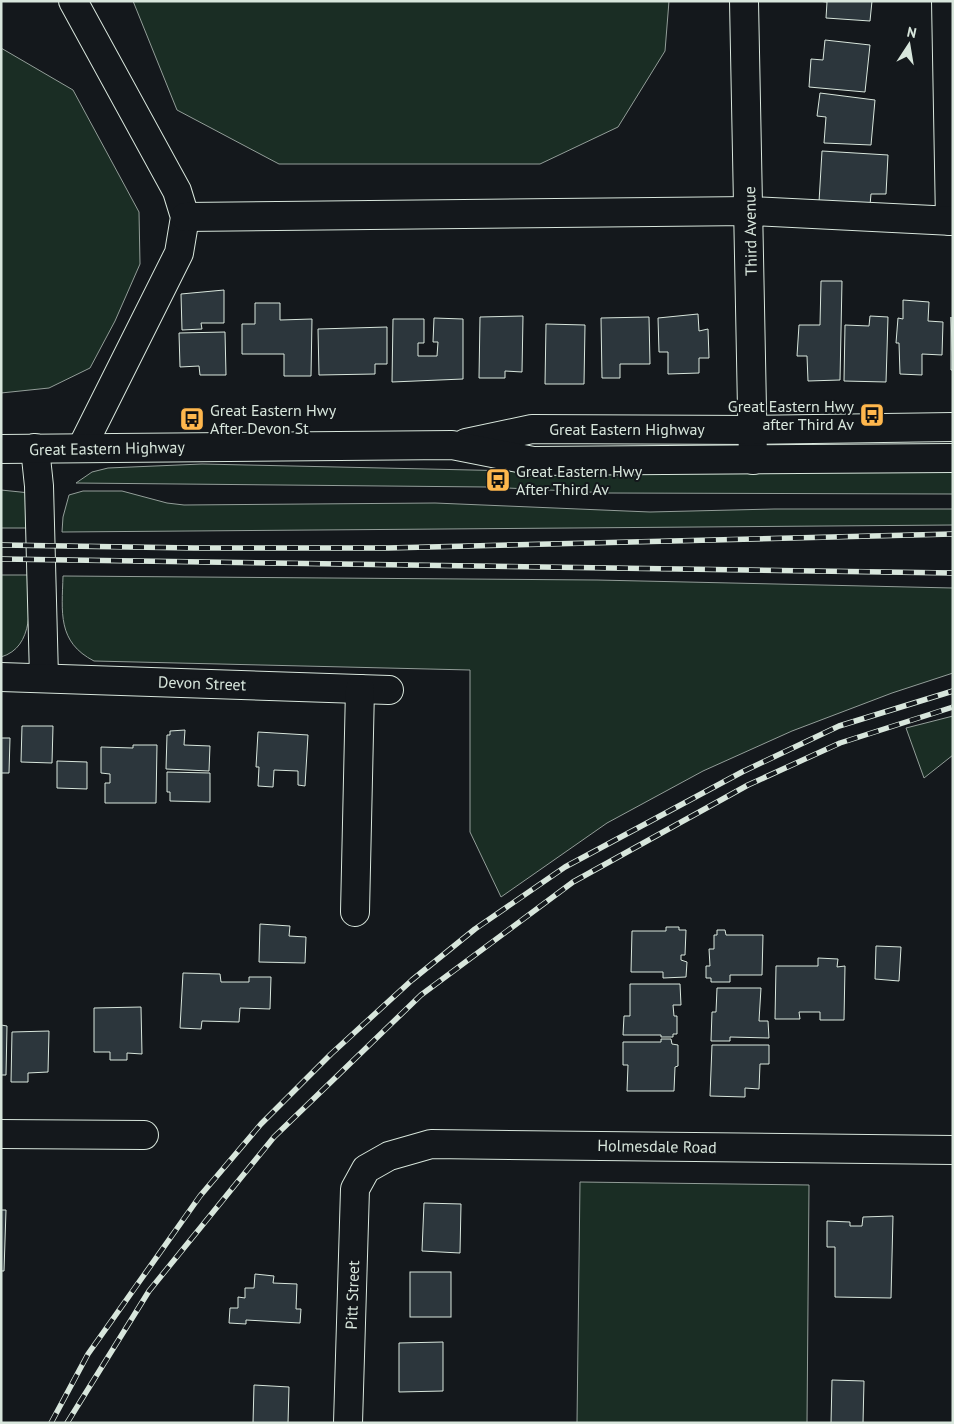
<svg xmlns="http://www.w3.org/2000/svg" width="954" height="1424" font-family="'PT Sans',sans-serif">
  <rect width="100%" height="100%" fill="#14181c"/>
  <!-- green -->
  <g fill="#1a2d24" stroke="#939e99">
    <polygon points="133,1 669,1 665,51 618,127 540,164 279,164 177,110"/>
    <polygon points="1,48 73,90 139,212 140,264 115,321 90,368 49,388 1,393"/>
    <polygon points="202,464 516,471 953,470 953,494 609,493 487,487 76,483 92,472 108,468"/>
    <polygon points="1,490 30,493 29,528 1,528"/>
    <polygon points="83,491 122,491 167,503 184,505 435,503 650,512 774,509 953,509 953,525 62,532 63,517 69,495"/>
    <path d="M1 575H30C29 604 35 647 1 657Z"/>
    <path d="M63 576 597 580 953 588V673L892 693 792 731 703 771 607 823 501 897 470 832V670L94 661C57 642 62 612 63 576Z"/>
    <polygon points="953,716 953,755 924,778 906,728"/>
    <polygon points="580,1182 809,1185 807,1423 577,1423"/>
  </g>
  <!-- building -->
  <g fill="#2c363c" stroke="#d8e6dc">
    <polygon points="818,1 872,1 870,21 826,18 827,2"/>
    <polygon points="825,40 870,45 865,92 809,87 811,59 823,60"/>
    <polygon points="820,93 875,100 871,145 824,143 826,117 817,116"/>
    <polygon points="822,151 888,155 886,194 871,194 870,205 819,202"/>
    <polygon points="821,281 842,281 840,380 808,381 807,356 797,356 799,325 820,325"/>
    <polygon points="224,290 224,323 201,323 202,329 182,330 181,294"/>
    <polygon points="903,300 929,302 928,321 943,322 942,355 922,354 922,375 900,374 899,343 896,343 898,318 903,319"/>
    <polygon points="255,303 280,303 280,320 312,319 311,376 284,376 284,354 242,354 242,324 255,324"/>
    <polygon points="698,314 699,331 708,329 709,358 699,358 699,373 668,374 668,352 659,352 658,318"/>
    <polygon points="523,316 522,372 505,371 505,378 479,378 480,317"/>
    <polygon points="870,316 888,317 886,382 844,381 845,325 869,326"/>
    <polygon points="649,317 650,364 620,364 620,378 602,378 601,318"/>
    <polygon points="951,317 953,370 951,370"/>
    <polygon points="434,318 463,319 463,379 392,382 393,319 424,319 424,343 418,343 418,356 437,356 438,342 433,342"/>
    <polygon points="546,324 585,325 584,384 545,384"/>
    <polygon points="387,327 387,364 375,364 375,374 319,375 318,329"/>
    <polygon points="225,332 226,375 200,375 199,366 180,367 179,333"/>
    <polygon points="22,726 53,726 52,763 21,762"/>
    <polygon points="185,730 184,745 210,746 209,771 166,769 167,735 170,735 170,731"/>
    <polygon points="258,732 308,735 305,786 298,785 298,771 274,770 273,787 258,786 259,767 256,767"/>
    <polygon points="1,738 10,738 9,773 1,773"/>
    <polygon points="133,745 157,745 156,803 105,803 105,783 110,783 110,774 101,773 101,747 133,748"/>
    <polygon points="57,761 87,762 87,789 57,788"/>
    <polygon points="167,772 210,773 210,802 170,801 170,792 167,792"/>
    <polygon points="260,924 290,926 289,936 306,937 305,963 259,962"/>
    <polygon points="666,927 679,927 679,930 686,930 685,955 681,955 681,960 687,962 686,977 663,978 663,972 631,972 632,931 666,931"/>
    <polygon points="717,930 725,930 726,935 763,935 762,975 730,975 730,982 711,982 711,978 706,978 706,966 710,966 709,949 714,949 714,935 717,935"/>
    <polygon points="876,946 901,947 899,981 875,979"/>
    <polygon points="818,958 838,959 837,967 845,966 844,1020 820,1020 820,1012 799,1012 800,1019 775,1019 776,966 818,966"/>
    <polygon points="183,973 220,974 221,982 249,982 249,977 271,977 270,1009 240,1008 239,1022 202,1021 201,1029 180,1028"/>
    <polygon points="630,984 680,984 681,1005 673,1005 674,1016 677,1016 677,1034 673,1034 673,1037 661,1037 661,1035 623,1035 624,1016 630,1016"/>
    <polygon points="717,988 761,988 759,1021 768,1021 769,1038 730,1037 730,1041 711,1041 712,1012 716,1012"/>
    <polygon points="141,1007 142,1054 127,1053 127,1060 110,1060 110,1052 94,1052 94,1008"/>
    <polygon points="1,1025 7,1026 6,1075 1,1075"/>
    <polygon points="49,1031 48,1072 28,1073 28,1082 11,1082 12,1032"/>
    <polygon points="661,1039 671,1039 672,1044 678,1045 678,1066 675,1067 674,1091 627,1091 628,1065 623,1065 623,1042 661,1042"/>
    <polygon points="712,1045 769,1045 769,1064 760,1064 759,1089 745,1088 745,1097 710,1096"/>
    <polygon points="424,1203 461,1204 460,1253 422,1251"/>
    <polygon points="1,1210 6,1210 4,1271 1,1271"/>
    <polygon points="893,1216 891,1298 835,1297 835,1247 827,1247 827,1221 850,1222 850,1226 862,1226 863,1217"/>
    <rect x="410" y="1272" width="41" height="45"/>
    <polygon points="255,1274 274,1276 273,1283 297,1284 296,1309 301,1309 300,1323 246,1320 246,1324 229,1323 230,1308 238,1308 238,1297 245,1298 245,1288 254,1288"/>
    <polygon points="443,1342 443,1391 399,1392 399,1343"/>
    <polygon points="832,1380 864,1381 863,1423 831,1423"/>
    <polygon points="254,1385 289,1387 288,1423 253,1423"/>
  </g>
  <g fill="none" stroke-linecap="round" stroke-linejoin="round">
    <defs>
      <g id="minor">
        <polyline points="73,1 177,191 185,217 179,253 82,447"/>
        <polyline points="744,1 753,460"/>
        <polyline points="946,1 950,221"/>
        <polyline points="185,217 750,211 953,221"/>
        <polyline points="35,448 39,486 44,677"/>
        <polyline points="1,677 389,690"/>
        <polyline points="355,912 360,689"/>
        <polyline points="1,1134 144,1135"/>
        <polyline points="348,1423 355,1189 366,1169 389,1156 431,1144 953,1150"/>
      </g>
      <g id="highway">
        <polyline points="466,443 532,429 753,430 953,427"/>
        <polyline points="1,449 452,445 533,461 953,458"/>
      </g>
    </defs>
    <!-- minor casing -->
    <use href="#minor" stroke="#d8e6dc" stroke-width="30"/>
    <!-- highway casing -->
    <use href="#highway" stroke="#d8e6dc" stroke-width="30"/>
    <!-- minor -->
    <use href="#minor" stroke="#14181c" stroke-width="28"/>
    <!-- highway -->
    <use href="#highway" stroke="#14181c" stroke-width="28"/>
    <defs>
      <g id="rail">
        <polyline points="1,545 194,548 388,548 953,534"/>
        <polyline points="1,559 953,573"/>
        <polyline points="51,1423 88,1354 200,1196 261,1124 331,1054 412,980 475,929 565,867 742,772 839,726 953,691"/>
        <polyline points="67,1423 149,1291 274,1137 421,995 573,882 748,785 840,743 953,707"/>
      </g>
    </defs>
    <!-- rail casing -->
    <use href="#rail" stroke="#d8e6dc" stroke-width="5.5"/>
    <!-- rail -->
    <use href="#rail" stroke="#14181c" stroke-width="4" stroke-dasharray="11" stroke-linecap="butt"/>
  </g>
  <!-- icons -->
  <defs>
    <symbol id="bus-square" viewBox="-11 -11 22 22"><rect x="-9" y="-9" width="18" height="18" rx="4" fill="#ffb74d" stroke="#14181c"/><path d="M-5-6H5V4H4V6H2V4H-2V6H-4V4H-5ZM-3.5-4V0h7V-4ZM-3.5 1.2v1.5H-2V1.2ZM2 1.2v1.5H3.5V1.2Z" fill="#111"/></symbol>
  </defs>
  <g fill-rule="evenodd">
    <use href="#bus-square" x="858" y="401" width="28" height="28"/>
    <use href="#bus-square" x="178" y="405" width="28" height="28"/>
    <use href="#bus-square" x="484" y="466" width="28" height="28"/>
  </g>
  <g text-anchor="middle" stroke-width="4" stroke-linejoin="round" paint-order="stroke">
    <!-- street labels -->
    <g font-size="16" fill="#d8e6dc" stroke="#14181c">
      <text transform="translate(750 231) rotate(-91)" y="6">Third Avenue</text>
      <text x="627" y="435">Great Eastern Highway</text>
      <text transform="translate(107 448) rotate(-1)" y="6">Great Eastern Highway</text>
      <text transform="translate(202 683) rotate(2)" y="6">Devon Street</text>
      <text transform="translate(657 1146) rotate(1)" y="6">Holmesdale Road</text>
      <text transform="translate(352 1295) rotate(-88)" y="6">Pitt Street</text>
    </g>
    <!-- poi labels -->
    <g font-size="16" fill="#d8e6dc" stroke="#14181c" text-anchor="start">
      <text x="854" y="412" text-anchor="end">Great Eastern Hwy<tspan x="854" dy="18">after Third Av</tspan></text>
      <text x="210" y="416">Great Eastern Hwy<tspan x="210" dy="18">After Devon St</tspan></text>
      <text x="516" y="477">Great Eastern Hwy<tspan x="516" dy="18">After Third Av</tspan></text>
    </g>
  </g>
  <!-- border -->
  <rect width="954" height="1424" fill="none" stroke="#d8e6dc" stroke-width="5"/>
  <!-- north arrow -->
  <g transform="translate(909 45) rotate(12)" stroke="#14181c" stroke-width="4" paint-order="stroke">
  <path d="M0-4L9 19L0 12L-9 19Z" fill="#d8e6dc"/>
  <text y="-8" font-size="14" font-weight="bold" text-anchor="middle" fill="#d8e6dc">N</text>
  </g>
</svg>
